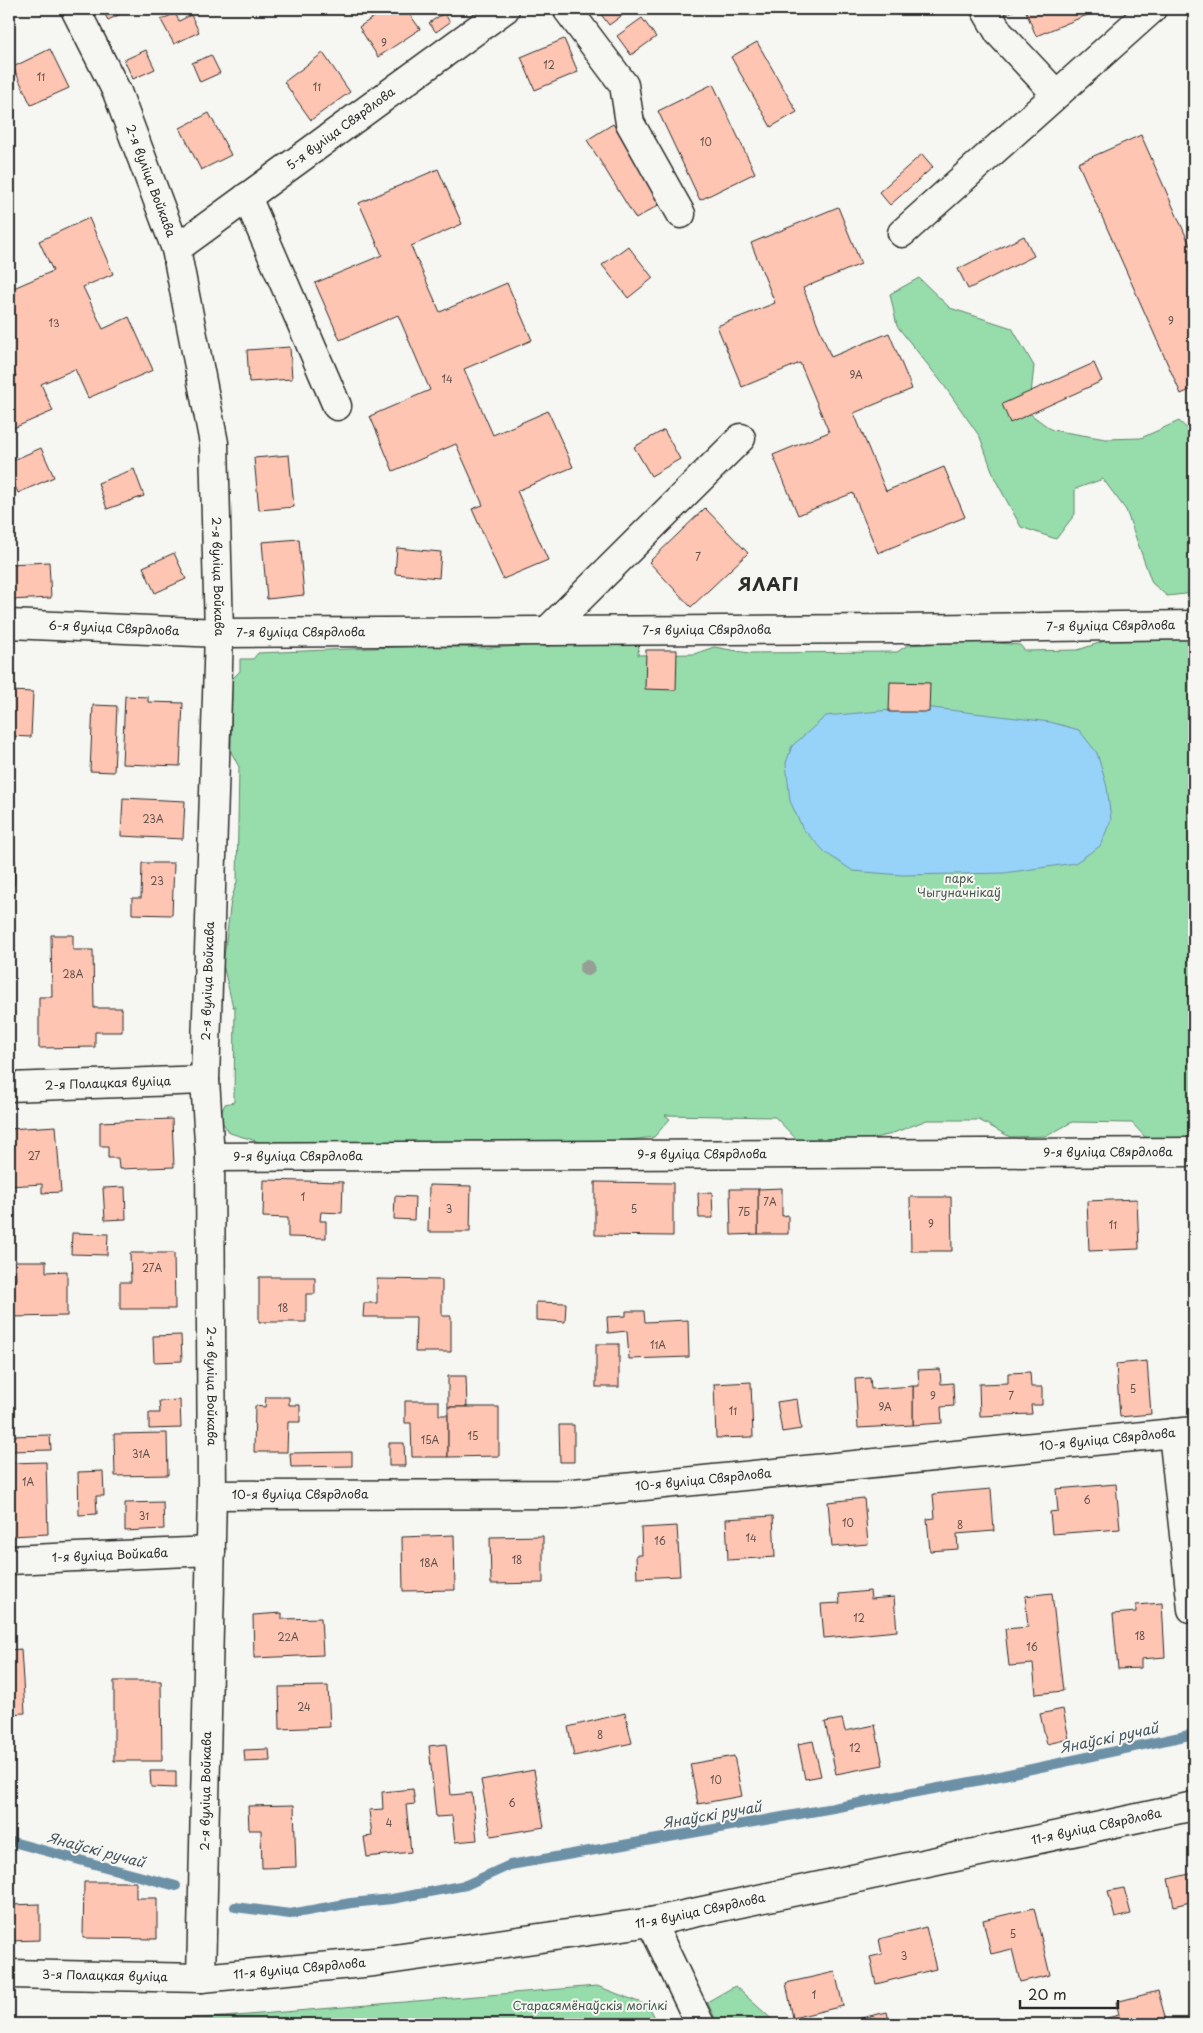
<svg xmlns="http://www.w3.org/2000/svg" width="1203" height="2033" font-family="'Playpen Sans',sans-serif">
  <rect width="100%" height="100%" fill="#f6f6f2"/>
  <filter id="ink" filterUnits="userSpaceOnUse"><feTurbulence type="fractalNoise" baseFrequency=".02" numOctaves="2"/><feDisplacementMap in="SourceGraphic" scale="10" xChannelSelector="R" yChannelSelector="G"/><feConvolveMatrix kernelMatrix="1 2 1 2 8 2 1 2 1" color-interpolation-filters="sRGB"/></filter>
  <g filter="url(#ink)">
    <!-- green -->
    <g fill="#96ddab" stroke="#60846b">
      <polygon points="919,278 950,308 1012,328 1034,366 1029,413 1052,430 1106,439 1141,438 1179,421 1194,435 1194,593 1167,596 1152,583 1126,510 1103,479 1075,489 1075,514 1056,539 1021,527 995,479 980,437 943,384 897,326 890,294"/>
      <polygon points="1123,635 1194,640 1194,1134 1182,1147 1147,1139 1132,1123 1072,1122 1047,1136 1010,1137 979,1120 927,1120 888,1135 844,1145 802,1145 775,1117 665,1115 670,1119 654,1137 557,1149 276,1147 230,1133 219,1118 225,1104 234,1102 235,1007 233,1007 223,965 231,900 237,882 239,767 231,752 232,679 240,671 240,659 253,659 258,653 419,646 487,648 608,641 639,645 638,655 694,654 714,647 749,653 897,652 908,645 978,641 1020,645 1025,651 1078,650"/>
      <polygon points="597,1986 649,2006 658,2024 86,2024 224,2017"/>
      <polygon points="735,1986 777,2024 718,2024 707,2002"/>
    </g>
    <!-- water -->
    <polygon fill="#97d3f8" stroke="#6c90a6" points="924,707 1050,722 1079,730 1097,753 1107,787 1111,820 1100,846 1075,863 1004,873 902,875 853,871 826,853 803,829 790,801 786,763 792,746 826,716"/>
    <g fill="none" stroke-linecap="round" stroke-linejoin="round">
      <!-- stream -->
      <g stroke="#6c90a6" stroke-width="10">
        <polyline points="9,1841 176,1886"/>
        <polyline points="235,1907 290,1914 351,1903 392,1899 466,1885 510,1865 833,1808 981,1780 1194,1734"/>
      </g>
    </g>
    <!-- building -->
    <g fill="#fec5b2" stroke="#2b2b2b">
      <polygon points="102,9 128,9 129,10 108,20"/>
      <polygon points="386,9 406,9 420,29 378,57 359,27"/>
      <polygon points="597,9 631,9 609,25"/>
      <polygon points="998,9 1018,9 1001,16"/>
      <polygon points="1025,9 1090,9 1092,13 1036,36"/>
      <polygon points="175,13 179,21 191,15 199,32 174,44 161,20"/>
      <polygon points="444,13 450,22 436,32 429,23"/>
      <polygon points="642,18 656,37 631,55 617,36"/>
      <polygon points="564,39 578,72 535,90 521,57"/>
      <polygon points="757,42 797,112 771,127 731,57"/>
      <polygon points="50,49 69,88 31,105 13,67"/>
      <polygon points="146,50 155,69 133,79 124,60"/>
      <polygon points="323,53 350,92 311,120 284,82"/>
      <polygon points="211,55 220,73 200,82 192,63"/>
      <polygon points="713,84 755,173 700,200 658,111"/>
      <polygon points="209,113 231,155 201,170 180,128"/>
      <polygon points="613,124 663,202 636,219 587,140"/>
      <polygon points="1141,135 1194,254 1194,388 1181,394 1078,163"/>
      <polygon points="922,154 933,167 890,205 879,192"/>
      <polygon points="438,169 462,224 411,246 440,312 507,283 532,340 464,369 493,435 548,411 573,467 517,491 548,560 503,579 472,509 483,505 456,444 393,471 370,416 430,390 398,315 340,340 315,283 382,255 359,203"/>
      <polygon points="838,207 861,264 803,288 831,357 889,333 912,389 854,413 886,491 944,467 965,517 878,553 853,493 798,515 773,455 829,432 800,363 742,387 717,326 775,303 751,243"/>
      <polygon points="89,218 113,274 83,287 103,329 129,317 153,370 88,398 75,369 41,384 53,411 9,430 9,379 16,376 9,360 9,290 53,271 39,241"/>
      <polygon points="1024,236 1034,256 968,289 958,269"/>
      <polygon points="628,246 653,278 628,298 602,265"/>
      <polygon points="290,347 292,379 249,382 247,350"/>
      <polygon points="1094,363 1102,381 1010,423 1002,404"/>
      <polygon points="664,430 680,459 651,476 634,447"/>
      <polygon points="41,448 54,477 18,493 9,472 9,462"/>
      <polygon points="289,455 294,507 259,510 254,458"/>
      <polygon points="134,469 144,496 107,509 98,483"/>
      <polygon points="705,508 748,553 691,607 649,562"/>
      <polygon points="299,539 304,595 267,599 262,542"/>
      <polygon points="397,548 441,552 439,578 395,574"/>
      <polygon points="174,553 186,579 155,593 143,567"/>
      <polygon points="49,562 51,598 9,600 9,564"/>
      <polygon points="646,650 677,650 676,690 645,689"/>
      <polygon points="890,682 930,683 929,712 889,712"/>
      <polygon points="9,691 33,692 31,737 9,736"/>
      <polygon points="125,696 148,697 148,702 183,703 180,766 122,764"/>
      <polygon points="93,705 117,706 114,772 90,771"/>
      <polygon points="123,798 185,801 183,839 121,836"/>
      <polygon points="9,860 15,860 14,886 9,886"/>
      <polygon points="142,863 174,863 172,915 132,914 132,898 141,898"/>
      <polygon points="51,935 73,935 73,950 93,950 94,1008 122,1008 122,1032 95,1032 95,1047 39,1048 39,997 52,997"/>
      <polygon points="172,1119 174,1167 119,1169 118,1158 108,1158 108,1146 100,1146 100,1122"/>
      <polygon points="56,1126 61,1192 42,1193 42,1184 9,1186 9,1129"/>
      <polygon points="264,1180 343,1182 342,1213 321,1212 320,1221 326,1221 326,1238 288,1237 288,1218 263,1217"/>
      <polygon points="595,1182 673,1183 673,1236 595,1235"/>
      <polygon points="9,1183 12,1234 9,1235"/>
      <polygon points="429,1185 471,1186 470,1232 428,1232"/>
      <polygon points="125,1187 126,1219 105,1220 103,1188"/>
      <polygon points="782,1188 782,1216 788,1215 788,1234 758,1234 758,1189"/>
      <polygon points="730,1189 758,1189 758,1234 731,1235"/>
      <polygon points="712,1192 713,1218 699,1218 698,1193"/>
      <polygon points="395,1196 415,1197 414,1220 394,1219"/>
      <polygon points="910,1197 951,1197 952,1251 911,1251"/>
      <polygon points="1137,1199 1139,1249 1089,1251 1087,1201"/>
      <polygon points="72,1233 108,1234 107,1255 71,1254"/>
      <polygon points="130,1253 174,1253 175,1309 120,1309 120,1282 131,1282"/>
      <polygon points="15,1261 46,1261 46,1272 67,1271 67,1316 9,1317 9,1281 16,1281"/>
      <polygon points="259,1277 315,1277 315,1294 306,1294 306,1322 259,1322"/>
      <polygon points="377,1279 442,1280 442,1316 451,1316 451,1352 415,1352 416,1317 363,1317 364,1303 377,1303"/>
      <polygon points="536,1302 566,1303 565,1322 536,1320"/>
      <polygon points="626,1311 644,1311 645,1322 688,1320 689,1357 629,1359 627,1331 608,1333 607,1317 626,1316"/>
      <polygon points="181,1335 182,1361 154,1362 153,1336"/>
      <rect x="596" y="1344" width="23" height="43"/>
      <polygon points="1147,1361 1151,1414 1120,1417 1116,1364"/>
      <polygon points="940,1369 941,1384 953,1383 954,1406 941,1407 942,1423 913,1425 913,1386 919,1386 918,1370"/>
      <polygon points="1030,1372 1031,1387 1042,1387 1042,1405 1031,1405 1032,1414 980,1416 979,1384 1008,1383 1008,1373"/>
      <polygon points="448,1376 466,1376 467,1407 448,1407"/>
      <polygon points="870,1378 871,1389 913,1386 913,1425 858,1428 855,1379"/>
      <polygon points="751,1382 753,1437 716,1438 714,1384"/>
      <polygon points="266,1397 289,1397 289,1405 300,1405 300,1422 288,1422 287,1452 254,1452 255,1406 265,1407"/>
      <polygon points="797,1399 801,1429 782,1432 777,1402"/>
      <polygon points="180,1400 181,1428 149,1429 149,1413 160,1413 159,1401"/>
      <polygon points="405,1401 439,1401 439,1415 448,1415 448,1457 412,1457 411,1423 405,1423"/>
      <polygon points="448,1407 499,1407 499,1456 448,1457"/>
      <polygon points="559,1425 574,1425 574,1462 560,1462"/>
      <polygon points="167,1433 168,1475 115,1476 114,1434"/>
      <polygon points="50,1435 51,1450 9,1451 9,1436"/>
      <polygon points="389,1443 404,1443 405,1466 389,1466"/>
      <polygon points="352,1452 352,1466 291,1467 290,1453"/>
      <polygon points="46,1462 48,1534 12,1536 11,1501 9,1501 9,1463"/>
      <polygon points="103,1471 104,1496 96,1496 97,1514 79,1515 78,1472"/>
      <polygon points="1116,1484 1120,1529 1052,1534 1050,1512 1058,1511 1056,1489"/>
      <polygon points="991,1489 994,1531 957,1534 958,1549 930,1551 927,1519 935,1518 933,1494"/>
      <polygon points="864,1498 868,1544 832,1547 828,1502"/>
      <polygon points="163,1502 164,1529 125,1531 125,1503"/>
      <polygon points="773,1516 775,1557 728,1560 726,1519"/>
      <polygon points="677,1526 680,1576 637,1578 636,1555 642,1555 641,1528"/>
      <polygon points="454,1535 455,1590 403,1591 402,1537"/>
      <polygon points="543,1536 543,1583 491,1584 490,1537"/>
      <polygon points="870,1591 871,1599 894,1597 897,1631 824,1638 821,1604 840,1603 839,1594"/>
      <polygon points="1052,1593 1063,1691 1036,1694 1033,1664 1009,1666 1005,1629 1028,1627 1025,1596"/>
      <polygon points="1162,1603 1165,1657 1141,1659 1141,1668 1118,1669 1113,1614 1136,1612 1136,1605"/>
      <polygon points="282,1613 282,1619 321,1618 323,1655 254,1658 253,1615"/>
      <polygon points="21,1649 25,1713 9,1714 9,1650"/>
      <polygon points="114,1681 161,1681 162,1761 114,1761"/>
      <polygon points="328,1686 330,1727 280,1729 279,1687"/>
      <polygon points="1063,1709 1069,1739 1047,1744 1040,1714"/>
      <polygon points="625,1713 632,1743 574,1756 568,1727"/>
      <polygon points="842,1719 845,1731 875,1725 883,1765 836,1774 825,1722"/>
      <polygon points="813,1741 821,1776 805,1779 798,1744"/>
      <polygon points="446,1744 451,1795 472,1793 477,1840 455,1842 452,1816 436,1817 429,1746"/>
      <polygon points="269,1749 270,1761 245,1762 244,1750"/>
      <polygon points="734,1756 742,1796 698,1804 690,1764"/>
      <polygon points="534,1770 544,1827 491,1836 481,1780"/>
      <polygon points="150,1771 176,1771 176,1788 151,1787"/>
      <polygon points="413,1789 415,1804 406,1805 411,1852 367,1857 364,1837 372,1836 369,1810 383,1809 382,1792"/>
      <polygon points="294,1805 296,1867 262,1868 261,1830 249,1830 248,1806"/>
      <polygon points="1194,1873 1194,1901 1174,1906 1168,1879"/>
      <polygon points="84,1882 136,1882 136,1898 157,1898 157,1939 83,1938"/>
      <polygon points="1124,1888 1131,1914 1115,1918 1108,1891"/>
      <polygon points="40,1904 40,1940 9,1941 9,1905"/>
      <polygon points="1034,1908 1050,1975 1020,1982 1012,1949 991,1954 983,1920"/>
      <polygon points="926,1927 936,1969 876,1984 870,1957 882,1954 879,1939"/>
      <polygon points="835,1972 843,2006 793,2018 786,1983"/>
      <polygon points="1158,1991 1167,2024 1109,2024 1107,2018 1119,2015 1116,2002"/>
      <polygon points="887,2012 890,2024 859,2024 857,2019"/>
    </g>
    <g fill="none" stroke-linecap="round" stroke-linejoin="round">
      <defs>
        <g id="minor">
          <path id="s1" d="M75 9 117 92 176 249 214 443 219 633 205 1080 210 1157 212 1495 201 1978"/>
          <polyline points="567,9 624,85 630,123 681,214"/>
          <polyline points="985,9 999,33 1056,94"/>
          <polyline points="247,197 337,406"/>
          <polyline points="902,233 1152,9"/>
          <path id="s2" d="M176 249 505 9"/>
          <path id="s3" d="M9 624 219 633 902 629 1194 625"/>
          <polyline points="547,631 741,438"/>
          <path id="s4" d="M9 1087 205 1080"/>
          <path id="s5" d="M210 1157 1194 1152"/>
          <polyline points="1173,1433 1192,1609"/>
          <path id="s6" d="M212 1495 564 1494 1194 1431"/>
          <path id="s7" d="M9 1560 211 1551"/>
          <polyline points="651,1922 700,2024"/>
          <path id="s8" d="M9 1974 201 1978 374 1962 651 1922 1194 1806"/>
        </g>
      </defs>
      <!-- minor casing -->
      <use href="#minor" stroke="#2b2b2b" stroke-width="31"/>
      <!-- minor -->
      <use href="#minor" stroke="#f6f6f2" stroke-width="28"/>
    </g>
    <!-- trees -->
    <circle fill="#959f96" cx="587" cy="968" r="8"/>
  </g>
  <g text-anchor="middle" stroke-width="4" stroke-linejoin="round" paint-order="stroke">
    <!-- number labels -->
    <g font-size="10" fill="#60524d">
      <text x="384" y="47">9</text>
      <text x="549" y="69">12</text>
      <text x="41" y="81">11</text>
      <text x="317" y="91">11</text>
      <text x="706" y="146">10</text>
      <text x="1171" y="325">9</text>
      <text x="54" y="327">13</text>
      <text x="856" y="379">9А</text>
      <text x="447" y="383">14</text>
      <text x="698" y="561">7</text>
      <text x="153" y="823">23А</text>
      <text x="157" y="885">23</text>
      <text x="73" y="978">28А</text>
      <text x="34" y="1160">27</text>
      <text x="303" y="1201">1</text>
      <text x="770" y="1206">7А</text>
      <text x="449" y="1213">3</text>
      <text x="634" y="1213">5</text>
      <text x="744" y="1216">7Б</text>
      <text x="931" y="1228">9</text>
      <text x="1113" y="1229">11</text>
      <text x="152" y="1272">27А</text>
      <text x="283" y="1312">18</text>
      <text x="658" y="1349">11А</text>
      <text x="1133" y="1393">5</text>
      <text x="933" y="1400">9</text>
      <text x="1011" y="1400">7</text>
      <text x="885" y="1411">9А</text>
      <text x="733" y="1415">11</text>
      <text x="473" y="1440">15</text>
      <text x="430" y="1444">15А</text>
      <text x="141" y="1458">31А</text>
      <text x="28" y="1486">1А</text>
      <text x="1087" y="1504">6</text>
      <text x="144" y="1520">31</text>
      <text x="848" y="1527">10</text>
      <text x="960" y="1529">8</text>
      <text x="751" y="1542">14</text>
      <text x="660" y="1545">16</text>
      <text x="517" y="1564">18</text>
      <text x="429" y="1567">18А</text>
      <text x="859" y="1622">12</text>
      <text x="1140" y="1640">18</text>
      <text x="288" y="1641">22А</text>
      <text x="1032" y="1651">16</text>
      <text x="304" y="1711">24</text>
      <text x="600" y="1739">8</text>
      <text x="855" y="1752">12</text>
      <text x="716" y="1784">10</text>
      <text x="512" y="1807">6</text>
      <text x="389" y="1827">4</text>
      <text x="1013" y="1938">5</text>
      <text x="904" y="1960">3</text>
      <text x="814" y="1999">1</text>
    </g>
    <!-- street labels -->
    <g font-size="12" fill="#2b2b2b" stroke="#f6f6f2">
      <text dy="4" stroke="none"><textPath href="#s2" startOffset="204">5-я вуліца Свярдлова</textPath></text>
      <text dy="4" stroke="none"><textPath href="#s1" startOffset="188">2-я вуліца Войкава</textPath></text>
      <text dy="4" stroke="none"><textPath href="#s1" startOffset="592">2-я вуліца Войкава</textPath></text>
      <text dy="4" stroke="none"><textPath href="#s3" startOffset="1102">7-я вуліца Свярдлова</textPath></text>
      <text dy="4" stroke="none"><textPath href="#s3" startOffset="105">6-я вуліца Свярдлова</textPath></text>
      <text dy="4" stroke="none"><textPath href="#s3" startOffset="698">7-я вуліца Свярдлова</textPath></text>
      <text dy="4" stroke="none"><textPath href="#s3" startOffset="292">7-я вуліца Свярдлова</textPath></text>
      <text transform="translate(208 981) rotate(-88)" y="4">2-я вуліца Войкава</text>
      <text dy="4" stroke="none"><textPath href="#s4" startOffset="99">2-я Полацкая вуліца</textPath></text>
      <text dy="4" stroke="none"><textPath href="#s5" startOffset="898">9-я вуліца Свярдлова</textPath></text>
      <text dy="4" stroke="none"><textPath href="#s5" startOffset="492">9-я вуліца Свярдлова</textPath></text>
      <text dy="4" stroke="none"><textPath href="#s5" startOffset="88">9-я вуліца Свярдлова</textPath></text>
      <text dy="4" stroke="none"><textPath href="#s1" startOffset="1402">2-я вуліца Войкава</textPath></text>
      <text dy="4" stroke="none"><textPath href="#s6" startOffset="898">10-я вуліца Свярдлова</textPath></text>
      <text dy="4" stroke="none"><textPath href="#s6" startOffset="492">10-я вуліца Свярдлова</textPath></text>
      <text dy="4" stroke="none"><textPath href="#s6" startOffset="88">10-я вуліца Свярдлова</textPath></text>
      <text dy="4" stroke="none"><textPath href="#s7" startOffset="101">1-я вуліца Войкава</textPath></text>
      <text transform="translate(206 1791) rotate(-89)" y="4">2-я вуліца Войкава</text>
      <text dy="4" stroke="none"><textPath href="#s8" startOffset="1101">11-я вуліца Свярдлова</textPath></text>
      <text dy="4" stroke="none"><textPath href="#s8" startOffset="696">11-я вуліца Свярдлова</textPath></text>
      <text dy="4" stroke="none"><textPath href="#s8" startOffset="291">11-я вуліца Свярдлова</textPath></text>
      <text dy="4" stroke="none"><textPath href="#s8" startOffset="96">3-я Полацкая вуліца</textPath></text>
    </g>
    <!-- park labels -->
    <g font-size="12" fill="#46584b" stroke="#f6f6f2">
      <text x="959" y="883">парк<tspan x="959" dy="14">Чыгуначнікаў</tspan></text>
      <text x="590" y="2010">Старасямёнаўскія могілкі</text>
    </g>
    <!-- water labels -->
    <g font-size="14" font-style="italic" fill="#46555e" stroke="#f6f6f2">
      <text transform="translate(1109 1738) rotate(-12)" y="5">Янаўскі ручай</text>
      <text transform="translate(712 1815) rotate(-10)" y="5">Янаўскі ручай</text>
      <text transform="translate(96 1850) rotate(15)" y="5">Янаўскі ручай</text>
    </g>
    <!-- district labels -->
    <g font-size="18" font-weight="bold" letter-spacing="1" fill="#2b2b2b" stroke="#f6f6f2">
      <text x="769" y="591">ЯЛАГІ</text>
    </g>
  </g>
  <!-- margin -->
  <rect width="1203" height="2033" fill="none" stroke="#f6f6f2" stroke-width="30"/>
  <rect x="15" y="15" width="1173" height="2003" fill="none" stroke="#2b2b2b" stroke-width="2" filter="url(#ink)"/>
  <!-- scale -->
  <path d="M1020 2000v8h98v-8" fill="none" stroke="#2b2b2b" stroke-width="2.5"/>
  <text x="1028" y="2000" font-size="15" fill="#2b2b2b" stroke="#f6f6f2" stroke-width="4" paint-order="stroke">20 m</text>
</svg>
